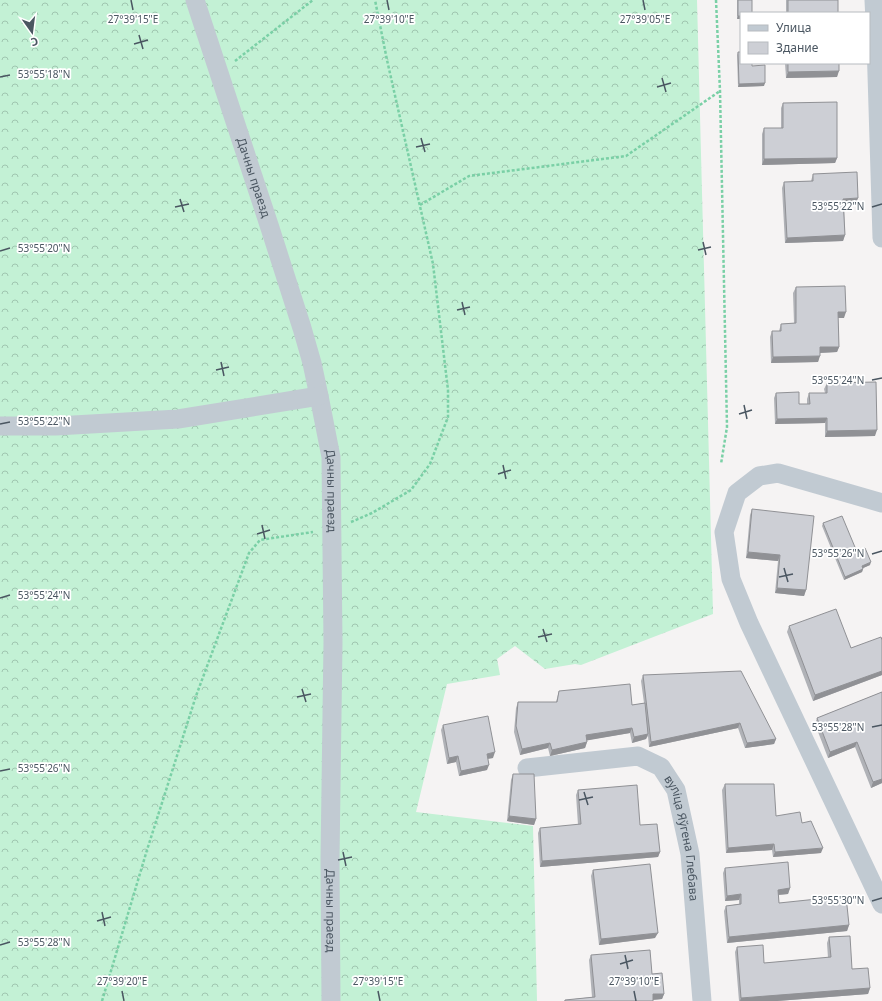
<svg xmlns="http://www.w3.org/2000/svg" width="882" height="1001" font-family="'Noto Sans',sans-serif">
  <defs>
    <pattern id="forest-crowns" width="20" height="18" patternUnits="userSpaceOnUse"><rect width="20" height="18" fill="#c3f1d5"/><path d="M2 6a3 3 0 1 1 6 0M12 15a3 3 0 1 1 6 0" fill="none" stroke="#a0c6b0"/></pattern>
  </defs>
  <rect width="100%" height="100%" fill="#f5f3f3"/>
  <!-- forest -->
  <polygon fill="url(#forest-crowns)" points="0,0 697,0 713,614 581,665 575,664 545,669 515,646 497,659 500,675 447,684 416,812 533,826 537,1001 0,1001"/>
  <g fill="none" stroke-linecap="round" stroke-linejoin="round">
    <!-- path -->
    <g stroke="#7ad0a6" stroke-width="2.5" stroke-dasharray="3 2" stroke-linecap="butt">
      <polyline points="716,0 720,91 727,427 721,464"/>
      <polyline points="235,61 313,0"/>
      <polyline points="420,205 469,176 626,156 720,91"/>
      <polyline points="351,522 372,513 411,490 430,464 448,417 448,390 433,264 387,60 375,0"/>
      <polyline points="102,1001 147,850 196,696 249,553 260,540 313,532"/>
    </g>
    <!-- minor -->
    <g stroke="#c1cad2" stroke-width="19">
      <path id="s1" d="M195 0 270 228 302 328 312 363 319 396 331 457 333 642 330 860 331 1001"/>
      <polyline points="874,0 876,42"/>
      <polyline points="882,42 876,42 882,238"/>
      <polyline points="0,426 56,426 178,419 319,396"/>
      <polyline points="882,503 778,473 759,476 737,493 724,532 731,579 749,623 882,904"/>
      <path id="s2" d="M527 768 638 756 661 767 676 790 690 854 702 1001"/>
    </g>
  </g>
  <!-- wall -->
  <g fill="#b0b2b7">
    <polygon points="737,0 752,0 737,19"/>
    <rect x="786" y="0" width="52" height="13"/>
    <polygon points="738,52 752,66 764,86 738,87 737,55"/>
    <polygon points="785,63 839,63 837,77 786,78"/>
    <polygon points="783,103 837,158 835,163 762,165 762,134 764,128 781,128 781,108"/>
    <polygon points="813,174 856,204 844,204 845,235 843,241 785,243 782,188 784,182 811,181"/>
    <polygon points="796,287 844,318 838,318 839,347 837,352 820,353 818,362 771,363 770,337 772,331 779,331 781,324 794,323 793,293"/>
    <polygon points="827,383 875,436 825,437 825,423 775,424 774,398 776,393 799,404 807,404 807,399 809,393 825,393 824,389"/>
    <polygon points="752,509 806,590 804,596 775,593 778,561 746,558 750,515"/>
    <polygon points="823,523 857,552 870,565 863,568 863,569 862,572 844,580 822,526"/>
    <polygon points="789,626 851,648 882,640 882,675 813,701 787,632"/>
    <polygon points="643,675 776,739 774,744 745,748 738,728 649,747 648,736 646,739 632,743 630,733 587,740 587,742 585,748 550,756 548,748 520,755 514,732 516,708 518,702 556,702 559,691 632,705 644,703 641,681"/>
    <polygon points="882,692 882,783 871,788 855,747 828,758 815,724 817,718"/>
    <polygon points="443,725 493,758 488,759 487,770 459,776 456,762 447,764 441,730"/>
    <polygon points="513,774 536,819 534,825 507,821 511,780"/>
    <polygon points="725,784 776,816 802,823 821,853 773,857 772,850 726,853 722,790"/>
    <polygon points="578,790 640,825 660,852 658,857 540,867 538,833 540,828 578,825 576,795"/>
    <polygon points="725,868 790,888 788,894 779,895 779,903 849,925 847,931 727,943 724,911 726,906 739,904 739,900 725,901 723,873"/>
    <polygon points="593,870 655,938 599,945 591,876"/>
    <polygon points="829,937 852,969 870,988 868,994 777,1001 739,1001 735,952 737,947 764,963 828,958 827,943"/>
    <polygon points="591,955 652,974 664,994 662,999 653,1000 653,1001 564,1001 565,1000 592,997 589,960"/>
  </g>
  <!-- shaded-wall -->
  <g fill="#909195">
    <polygon points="738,16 741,16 741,19 737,19"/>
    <polygon points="839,71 837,77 786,78 788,72"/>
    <polygon points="765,83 764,86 738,87 739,84"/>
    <polygon points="837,158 835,163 762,165 764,159"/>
    <polygon points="858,198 856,204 841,205 843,199"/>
    <polygon points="845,235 843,241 785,243 787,238"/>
    <polygon points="838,312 846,312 844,318 836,318"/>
    <polygon points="820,347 839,347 837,352 818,353"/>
    <polygon points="820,356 818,362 771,363 773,357"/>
    <polygon points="827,418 825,423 775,424 777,419"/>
    <polygon points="877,430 875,436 825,437 827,431"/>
    <polygon points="748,552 780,555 778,561 746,558"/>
    <polygon points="871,562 870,565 861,569 862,566"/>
    <polygon points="863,569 862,572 844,580 845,577"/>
    <polygon points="777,588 806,590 804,596 775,593"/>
    <polygon points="882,671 882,675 813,701 815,695"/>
    <polygon points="740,723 738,728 649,747 651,742"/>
    <polygon points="632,728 630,733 584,741 586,735"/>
    <polygon points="648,734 646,739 632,743 634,737"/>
    <polygon points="776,739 774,744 745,748 747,743"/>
    <polygon points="587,742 585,748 550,756 552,750"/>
    <polygon points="857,742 855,747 828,758 830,752"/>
    <polygon points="550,743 548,748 520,755 522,749"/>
    <polygon points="495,752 493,758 485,759 487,754"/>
    <polygon points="458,756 456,762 447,764 449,758"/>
    <polygon points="489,765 487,770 459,776 461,771"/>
    <polygon points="882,779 882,783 871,788 873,782"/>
    <polygon points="509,816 536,819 534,825 507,821"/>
    <polygon points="774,844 772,850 726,853 728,848"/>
    <polygon points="823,848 821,853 773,857 775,852"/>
    <polygon points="660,852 658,857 540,867 542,861"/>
    <polygon points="790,888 788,894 776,895 778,890"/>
    <polygon points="741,894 739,900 725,901 727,896"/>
    <polygon points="849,925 847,931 727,943 729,937"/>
    <polygon points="658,933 655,938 599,945 601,939"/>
    <polygon points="870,988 868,994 777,1001 740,1001 741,998"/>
    <polygon points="653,994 664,994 662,999 651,1000"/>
  </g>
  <!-- building -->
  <g fill="#cdcfd5" stroke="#909195">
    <polygon points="738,0 752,0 752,13 741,13 741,16 738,16"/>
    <rect x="788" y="0" width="50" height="13"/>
    <polygon points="738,52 741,52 741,63 752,63 752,66 765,65 765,83 739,84"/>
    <polygon points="788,63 839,63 839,71 788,72"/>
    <polygon points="837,102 837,158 764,159 764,128 783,128 783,103"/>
    <polygon points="857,172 858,198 843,199 845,235 787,238 784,182 813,181 813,174"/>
    <polygon points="845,286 846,312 838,312 839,347 820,347 820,356 773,357 772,331 781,331 781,324 796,323 796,287"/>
    <polygon points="876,382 877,430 827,431 827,418 777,419 776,393 799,392 799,404 810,404 809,393 827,393 827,383"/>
    <polygon points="752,509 814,516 806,590 777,588 780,555 748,552"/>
    <polygon points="842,516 857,552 865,548 871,562 862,566 863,569 845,577 823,523"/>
    <polygon points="836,609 851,648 881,637 882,640 882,671 815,695 789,626"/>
    <polygon points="741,671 776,739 747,743 740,723 651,742 643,675"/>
    <polygon points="630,684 632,705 645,703 648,734 634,737 632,728 586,735 587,742 552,750 550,743 522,749 516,726 518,702 557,702 559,691"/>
    <polygon points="882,692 882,779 873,782 857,742 830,752 817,718"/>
    <polygon points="488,716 495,752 487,754 489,765 461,771 458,756 449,758 443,725"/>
    <polygon points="513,774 534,774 536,819 509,816"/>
    <polygon points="725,784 774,784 776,816 800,812 802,823 811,821 823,848 775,852 774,844 728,848"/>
    <polygon points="637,785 640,825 657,824 660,852 542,861 540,828 581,824 578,790"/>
    <polygon points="788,862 790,888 778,890 779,903 846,896 849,925 729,937 726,906 741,904 741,894 727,896 725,868"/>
    <polygon points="650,864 658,933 601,939 593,870"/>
    <polygon points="850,936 852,969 868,968 870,988 741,998 737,947 763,945 764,963 831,957 829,937"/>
    <polygon points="650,950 652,974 662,973 664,994 653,994 653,1001 565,1001 565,1000 595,997 591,955"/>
  </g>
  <!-- ticks -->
  <path fill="none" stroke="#4a5661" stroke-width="1.5" d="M131 0 133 10M387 0 389 10M643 0 645 10M139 35 143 49M134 44 148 40M0 77 10 75M662 78 666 92M657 87 671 83M421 138 425 152M416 147 430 144M180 199 184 212M175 207 189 204M872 207 882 204M703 242 706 255M698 250 711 247M0 251 10 248M462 302 465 315M457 310 470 307M221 362 224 376M216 370 229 367M872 380 882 378M744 405 747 419M739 414 752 410M0 424 10 422M503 465 506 479M498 474 511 470M262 525 265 539M257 534 270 530M872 554 882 551M784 568 788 582M779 577 793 574M0 598 10 595M543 629 547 642M538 637 552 634M302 689 306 702M297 697 311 694M872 727 882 725M0 771 10 769M584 792 588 805M579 800 593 797M343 852 346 866M338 860 352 857M872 901 882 898M102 912 105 926M97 921 111 917M0 945 10 942M625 955 628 969M620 964 633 960M122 991 124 1001M378 991 380 1001M634 991 636 1001"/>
  <g text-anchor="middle" stroke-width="3.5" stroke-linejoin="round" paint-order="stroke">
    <!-- street labels -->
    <g font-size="12" fill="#4a5661" stroke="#fff">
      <text dy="4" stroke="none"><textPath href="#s1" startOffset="187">Дачны праезд</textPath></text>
      <text dy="4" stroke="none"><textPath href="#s1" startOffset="511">Дачны праезд</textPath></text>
      <text dy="4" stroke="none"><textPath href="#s2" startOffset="213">вуліца Яўгена Глебава</textPath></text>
      <text dy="4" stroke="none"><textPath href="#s1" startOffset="931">Дачны праезд</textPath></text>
    </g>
  </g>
  <g font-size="10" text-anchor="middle" fill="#4a5661" stroke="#fff" stroke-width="3.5" stroke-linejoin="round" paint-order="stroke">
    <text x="133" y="23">27°39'15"E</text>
    <text x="389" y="23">27°39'10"E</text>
    <text x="645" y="23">27°39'05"E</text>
    <text x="44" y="78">53°55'18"N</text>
    <text x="838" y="210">53°55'22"N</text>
    <text x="44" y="252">53°55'20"N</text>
    <text x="838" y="384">53°55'24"N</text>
    <text x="44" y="425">53°55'22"N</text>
    <text x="838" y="557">53°55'26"N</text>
    <text x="44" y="599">53°55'24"N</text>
    <text x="838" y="731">53°55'28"N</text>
    <text x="44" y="772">53°55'26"N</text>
    <text x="838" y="904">53°55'30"N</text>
    <text x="44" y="946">53°55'28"N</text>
    <text x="122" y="985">27°39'20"E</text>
    <text x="378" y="985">27°39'15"E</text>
    <text x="634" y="985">27°39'10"E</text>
  </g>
  <!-- legend -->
  <rect x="740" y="12" width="130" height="52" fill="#ffffff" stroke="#b7bbc0"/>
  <rect x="748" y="25" width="20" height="6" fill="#c1cad2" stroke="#b7bbc0"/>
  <text x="776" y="32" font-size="12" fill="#4a5661">Улица</text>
  <rect x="748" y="42" width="20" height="12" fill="#cdcfd5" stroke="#b7bbc0"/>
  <text x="776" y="52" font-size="12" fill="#4a5661">Здание</text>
  <!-- north arrow -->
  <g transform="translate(32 32) rotate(166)" stroke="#ffffff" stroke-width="3" paint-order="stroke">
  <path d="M0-3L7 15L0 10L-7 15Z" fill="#4a5661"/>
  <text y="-6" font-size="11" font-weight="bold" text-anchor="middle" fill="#4a5661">С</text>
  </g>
</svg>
